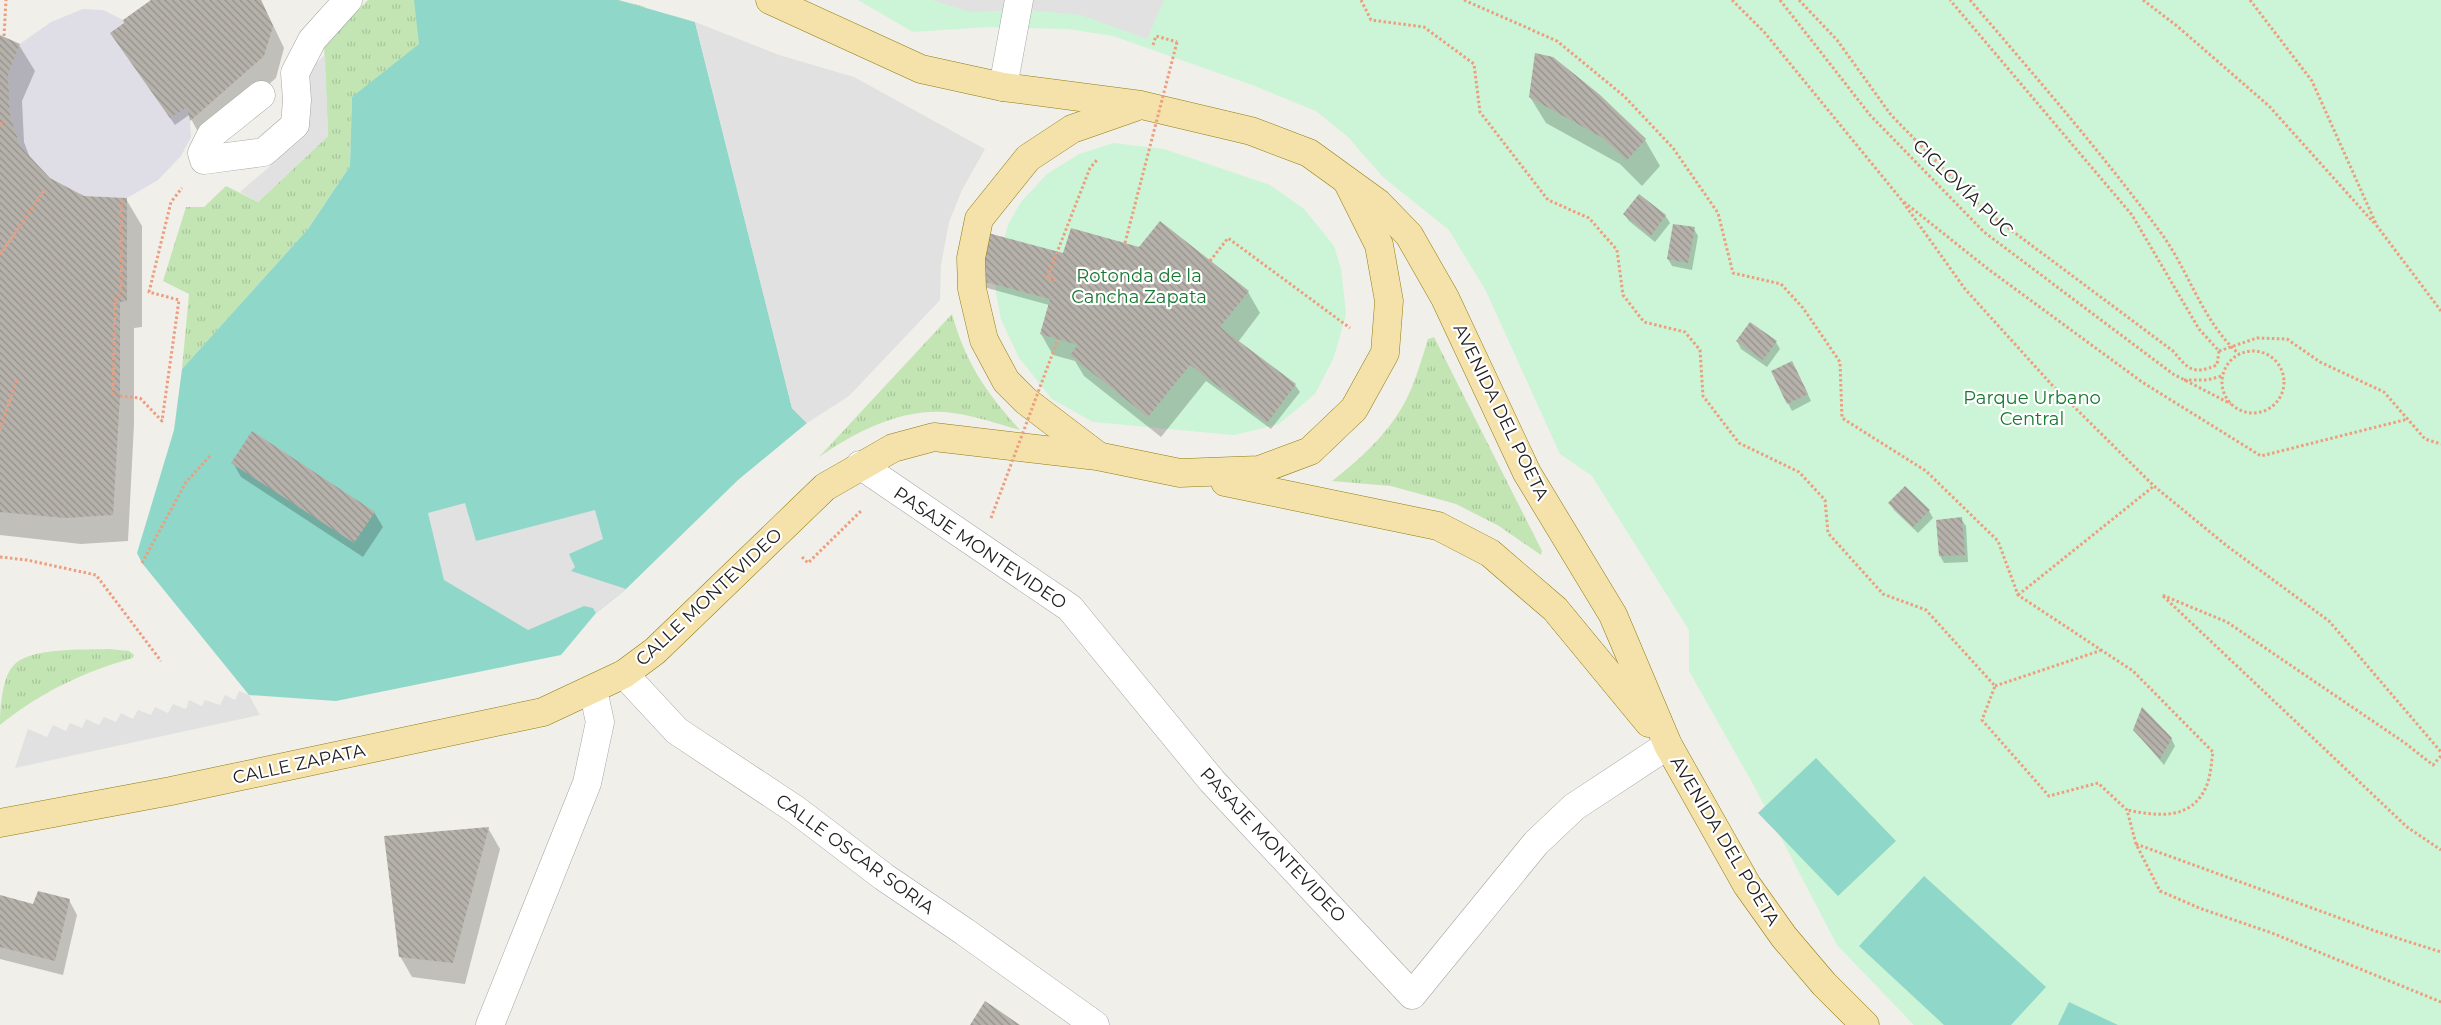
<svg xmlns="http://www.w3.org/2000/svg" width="2441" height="1025" font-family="Montserrat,sans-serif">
  <defs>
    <pattern id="grass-tufts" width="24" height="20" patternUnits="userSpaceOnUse" patternTransform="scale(1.25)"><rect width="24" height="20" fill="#c3e5b4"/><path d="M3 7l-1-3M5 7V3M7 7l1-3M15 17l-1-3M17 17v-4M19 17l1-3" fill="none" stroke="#a7c49a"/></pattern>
    <pattern id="building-back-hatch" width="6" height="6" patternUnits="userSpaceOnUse" patternTransform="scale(1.25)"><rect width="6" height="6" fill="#b6b2ab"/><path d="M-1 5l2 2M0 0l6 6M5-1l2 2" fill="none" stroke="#94908b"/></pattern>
  </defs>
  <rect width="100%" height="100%" fill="#f0efe9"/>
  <!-- grass -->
  <g fill="url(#grass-tufts)">
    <polygon points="368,0 618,0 646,7 352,97 350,166 308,229 182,369 189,294 163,281 186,207 204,207 226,186 258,202 328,136 324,46"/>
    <path d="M952 314C966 364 986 392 1020 430 998 424 976 416 953 413 905 406 857 431 819 457Z"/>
    <path d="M1434 337 1542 551 1541 555 1499 526 1456 504 1391 486 1332 481C1364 456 1396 427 1412 387 1418 372 1423 355 1428 339Z"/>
    <path d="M109 649 129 651 134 655 133 658C83 672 41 692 0 725 0 709 2 678 13 666 28 647 86 650 109 649Z"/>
  </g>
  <!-- park -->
  <g fill="#cbf5d6">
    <polygon points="858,0 2441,0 2441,1025 1914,1025 1837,945 1753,784 1689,671 1689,630 1592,476 1560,454 1486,291 1449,230 1383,177 1348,137 1316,111 1255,86 1113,36 1068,29 988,27 913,32"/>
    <polygon points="1114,143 1164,149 1270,185 1304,209 1334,246 1341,269 1346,314 1334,357 1315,394 1279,424 1234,435 1093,422 1052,399 1019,358 1001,319 996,293 997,264 1008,225 1021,202 1047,174 1079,154"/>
  </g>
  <!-- pitch -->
  <g fill="#8fd8c9">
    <polygon points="414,0 618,0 695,22 792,408 807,423 738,480 626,589 596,613 561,655 336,701 249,695 142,563 137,553 174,430 182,369 308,229 350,166 352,97 419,44"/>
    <polygon points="1816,758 1896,841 1838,896 1758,813"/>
    <polygon points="1924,876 2046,987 2011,1025 1944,1025 1859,946"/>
    <polygon points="2069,1002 2118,1025 2058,1025"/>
  </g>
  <!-- parking -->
  <g fill="#e1e1e1">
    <polygon points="932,0 1164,0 1147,39 1081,15 1028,10 970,12"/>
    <polygon points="695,22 779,55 854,77 985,149 962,190 949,222 941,265 940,300 849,396 807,423 792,408"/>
    <polygon points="325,55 328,136 258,202 240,192 308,134 306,73"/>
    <polygon points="465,503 476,541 595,510 603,539 569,554 575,567 571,571 626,589 596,613 593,608 584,606 528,630 444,580 428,513"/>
    <polygon points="239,691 249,695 260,715 15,768 28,729 47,737 53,725 66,731 70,723 82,728 86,719 99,725 104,717 116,722 121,713 133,719 138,710 151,715 155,707 168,713 173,704 186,709 189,700 202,706 205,700 220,705 225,695 235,700"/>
  </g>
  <!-- plaza -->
  <polygon fill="#dfdde6" points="83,9 103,10 123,20 189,110 191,137 181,156 158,180 127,198 84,196 50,178 20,146 10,115 8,74 20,44 51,22"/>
  <!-- shadow -->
  <g fill="#0003">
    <polygon points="153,0 261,0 284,48 276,78 203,141 189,115 175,125 116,40"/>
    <polygon points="0,37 19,45 35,71 22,101 24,142 30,158 49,179 83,197 126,199 142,226 142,327 134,328 134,424 128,541 81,544 0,535"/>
    <polygon points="1530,97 1645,140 1660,166 1642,186 1620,164 1546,123"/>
    <polygon points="1624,214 1665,215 1670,223 1655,242 1629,221"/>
    <polygon points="1160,223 1248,292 1260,313 1238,342 1295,385 1300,392 1271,429 1206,381 1161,437 1084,376 1075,361 1053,355 1041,334 1049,305 980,286 976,279 1064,255 1139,248"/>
    <polygon points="1674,225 1694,229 1698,236 1692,270 1672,266 1668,259"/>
    <polygon points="1737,341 1776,342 1780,349 1767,367 1741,349"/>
    <polygon points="1796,369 1811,401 1792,411 1772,372"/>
    <polygon points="233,463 374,512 383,527 363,557 241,477"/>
    <polygon points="1890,503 1929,511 1933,518 1918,533 1894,510"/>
    <polygon points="1961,519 1966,526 1968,562 1944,563 1940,556"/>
    <polygon points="2134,730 2171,738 2175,746 2164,765"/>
    <polygon points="488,828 500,849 465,984 412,977 400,956"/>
    <polygon points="0,896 34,906 69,900 77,915 63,975 0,959"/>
  </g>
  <!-- building -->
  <g fill="url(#building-back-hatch)">
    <polygon points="151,0 261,0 273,26 264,56 190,121 187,107 170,118 110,33 124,23 123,20"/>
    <polygon points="0,35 20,44 8,74 10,115 20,146 50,178 84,196 127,198 127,301 120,302 120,396 113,515 65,518 0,512"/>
    <polygon points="1535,53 1553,57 1599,94 1646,139 1627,160 1603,138 1529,97"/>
    <polygon points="1639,194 1666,215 1651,236 1623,214"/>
    <polygon points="1160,221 1249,291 1220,327 1296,384 1267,423 1190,365 1148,417 1070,355 1078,345 1040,334 1050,299 974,279 988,233 1063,253 1071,228 1139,247"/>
    <polygon points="1673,224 1695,227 1688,263 1667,259"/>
    <polygon points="1750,322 1777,341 1763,360 1736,341"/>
    <polygon points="1792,361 1808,394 1787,404 1771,371"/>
    <polygon points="252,431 375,512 354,543 231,463"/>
    <polygon points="1905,486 1930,510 1913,527 1888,503"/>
    <polygon points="1962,517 1965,555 1939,556 1936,520"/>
    <polygon points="2142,707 2172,738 2160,759 2133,730"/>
    <polygon points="489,827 453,963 399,957 384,836"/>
    <polygon points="38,891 70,899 55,961 0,947 0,895 33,904"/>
    <polygon points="985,1001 1020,1025 970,1025"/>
  </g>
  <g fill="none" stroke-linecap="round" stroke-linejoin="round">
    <defs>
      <g id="minor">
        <polyline points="1003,87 1019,0"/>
        <polyline points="261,95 211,135 202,153 204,160 264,152 295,125 297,100 295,73 312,40 348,0"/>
        <polyline points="860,465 1070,608 1212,781 1412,995 1536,843 1574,807 1668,745"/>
        <polyline points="624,674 677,731 796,810 884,877 965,932 1095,1025"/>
        <polyline points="490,1025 587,783 600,722 593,690"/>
      </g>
      <g id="major">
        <polyline points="770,0 921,69 1003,87 1141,105 1251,131 1309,153 1378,203 1409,235 1445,298 1527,473 1613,615 1668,745 1747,885 1784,937 1824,984 1865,1025"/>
        <polyline points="1097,455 1026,401 1006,381 984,340 972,289 971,258 979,219 1028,158 1072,129 1135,107"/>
        <polyline points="1225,482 1438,526 1490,553 1555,609 1649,723"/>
        <polyline points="0,823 171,791 543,712 624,674 655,651 825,487 893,448 934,437 1097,456 1180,473 1259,470 1310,451 1354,409 1385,353 1389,301 1379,245 1347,181"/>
      </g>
    </defs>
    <!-- minor casing -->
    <use href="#minor" stroke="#a5a5a5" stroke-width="29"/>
    <!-- major casing -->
    <use href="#major" stroke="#907d0e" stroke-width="29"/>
    <!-- path -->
    <g stroke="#ee9d7d" stroke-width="3" stroke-dasharray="2.5 2.5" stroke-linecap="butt">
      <polyline points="1361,0 1371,20 1424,27 1474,64 1480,112 1548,200 1589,218 1617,250 1623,295 1644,322 1685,332 1700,350 1703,396 1739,443 1799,472 1825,500 1828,533 1883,594 1926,610 1995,686 1982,720 2049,796 2098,783 2127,810 2136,844 2160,891 2199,908 2272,933 2441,1002"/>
      <path d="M1464 0 1557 41 1624 96 1673 148 1718 213 1733 273 1781 284 1803 308 1840 362 1842 418 1926 471 1998 541 2018 595 2133 671 2213 752C2211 763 2211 777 2206 787 2191 821 2156 816 2127 810"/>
      <polyline points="1732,0 1765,33 1900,198 1965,289 2052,385 2154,486 2227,546 2329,621 2441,752"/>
      <polyline points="1780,0 1870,115 1984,232 2173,374 2231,404"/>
      <path d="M1799 0 1837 40 1891 115 1983 209 2173 351C2189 370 2193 375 2217 365L2219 351 2199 329 2132 215 1950 0"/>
      <path d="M1970 0C2035 76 2101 152 2161 233 2189 271 2202 321 2239 354"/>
      <polyline points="2143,0 2177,26 2269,106 2374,223"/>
      <polyline points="2250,0 2312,81 2377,226 2441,311"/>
      <polyline points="4,36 6,0"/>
      <polyline points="1153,45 1156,36 1177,42"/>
      <polyline points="0,124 5,122"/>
      <polyline points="1904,202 1988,269 2142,382 2261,456 2408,419"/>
      <polyline points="0,255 45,189"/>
      <polyline points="1210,261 1228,238 1350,328"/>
      <polyline points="1056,280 1047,278 1090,168 1097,160"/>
      <circle cx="2253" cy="382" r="31"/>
      <polyline points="2219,351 2257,338 2287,339 2320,362 2384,392 2425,439 2441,444"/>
      <polyline points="2184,380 2207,380 2222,376"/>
      <polyline points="113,395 115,300 121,292 121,198"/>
      <polyline points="120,396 140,398 162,421 179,300 149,292 171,202 182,188"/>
      <polyline points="0,430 17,378"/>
      <polyline points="0,557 27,560 96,575 161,661"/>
      <polyline points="802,557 808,563 862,510"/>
      <polyline points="142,563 186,482 210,456"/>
      <polyline points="2018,595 2154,486"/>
      <polyline points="1995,686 2102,650"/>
      <polyline points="2441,756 2433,765 2405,743 2227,622 2162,595 2407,827 2441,850"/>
      <polyline points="2136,844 2378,932 2441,952"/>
    </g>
    <!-- minor -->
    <use href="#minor" stroke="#fff" stroke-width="28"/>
    <!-- major -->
    <use href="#major" stroke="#f4e2aa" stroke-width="28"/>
    <!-- path-bridge -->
    <g stroke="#ee9d7d" stroke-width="3" stroke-dasharray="2.5 2.5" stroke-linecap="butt">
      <polyline points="1125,243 1177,42"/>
      <polyline points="991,518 1058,339"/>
    </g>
  </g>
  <g text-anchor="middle" stroke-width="4.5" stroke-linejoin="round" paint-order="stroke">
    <!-- street labels -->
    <g font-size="18" fill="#212121" stroke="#fff">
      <text transform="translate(1963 188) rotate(44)" y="6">CICLOVÍA PUC</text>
      <text transform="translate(1501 412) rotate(64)" y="6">AVENIDA DEL POETA</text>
      <text transform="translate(980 548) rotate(34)" y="6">PASAJE MONTEVIDEO</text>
      <text transform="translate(709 597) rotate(-43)" y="6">CALLE MONTEVIDEO</text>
      <text transform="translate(299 764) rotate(-12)" y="6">CALLE ZAPATA</text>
      <text transform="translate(1725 841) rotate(59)" y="6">AVENIDA DEL POETA</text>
      <text transform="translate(1273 845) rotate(47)" y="6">PASAJE MONTEVIDEO</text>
      <text transform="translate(855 854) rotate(36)" y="6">CALLE OSCAR SORIA</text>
    </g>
    <!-- park labels -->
    <g font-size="18" fill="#167831" stroke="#fff">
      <text x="1139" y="282">Rotonda de la<tspan x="1139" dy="21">Cancha Zapata</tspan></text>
      <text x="2032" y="404">Parque Urbano<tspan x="2032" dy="21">Central</tspan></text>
    </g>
  </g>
</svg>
